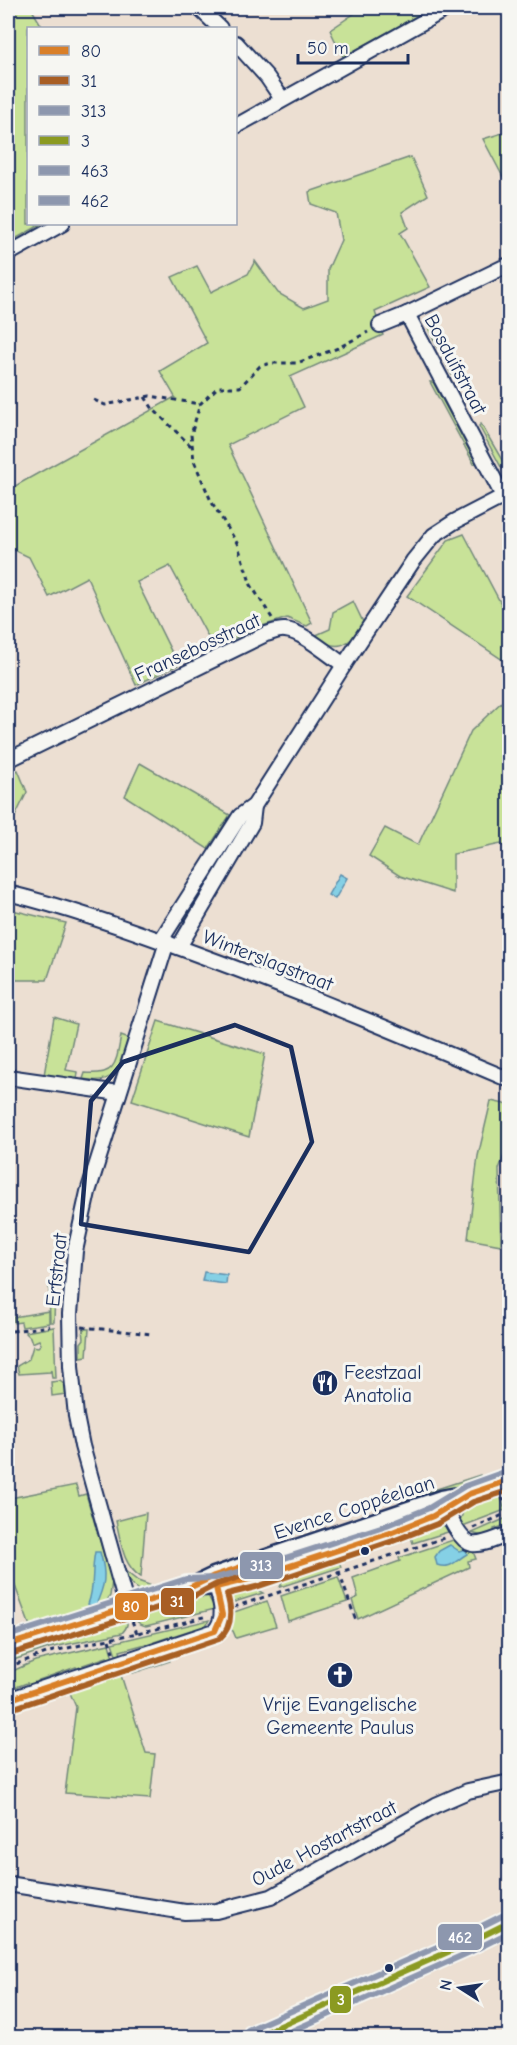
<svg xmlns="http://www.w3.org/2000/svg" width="517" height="2045" font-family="'Comic Neue',sans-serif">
  <rect width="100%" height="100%" fill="#ecdfd2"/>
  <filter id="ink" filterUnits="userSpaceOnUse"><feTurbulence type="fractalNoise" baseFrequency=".0167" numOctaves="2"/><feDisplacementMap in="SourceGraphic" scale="12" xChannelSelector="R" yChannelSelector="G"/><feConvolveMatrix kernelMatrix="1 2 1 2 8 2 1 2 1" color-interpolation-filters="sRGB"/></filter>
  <g filter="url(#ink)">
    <!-- green -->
    <g fill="#c8e298" stroke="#72887b" stroke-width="1.5">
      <polygon points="8,8 31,8 43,28 28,28 28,224 42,224 8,243"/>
      <polygon points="357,8 431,8 343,57 330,30 355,13"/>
      <polygon points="509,131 509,173 503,177 483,139"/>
      <polygon points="411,157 428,195 402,212 408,228 400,233 430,287 375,312 383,335 290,377 304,407 228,445 312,623 307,626 287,618 256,628 214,648 170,566 137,582 178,665 136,685 87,577 49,597 29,557 8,547 8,490 175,397 160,371 207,343 172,277 197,266 211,292 248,274 255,261 278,293 304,308 328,299 328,269 341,240 336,213 311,204 309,192"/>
      <polygon points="430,323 454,374 452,375 429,330"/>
      <polygon points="430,382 433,382 476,463 474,464"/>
      <polygon points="481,424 509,472 509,474 501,467 479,426"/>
      <polygon points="464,534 509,619 509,664 407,596 448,540"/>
      <path d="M353 601 364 624C350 646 337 653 314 636L330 629 333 612Z"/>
      <polygon points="509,695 509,851 501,844 453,854 453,893 400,876 369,856 385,828 418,845 471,731"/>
      <polygon points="140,763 230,815 208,849 125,796"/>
      <polygon points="18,770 27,792 8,831 8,775"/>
      <polygon points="241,823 244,824 191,915 182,922 184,908"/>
      <polygon points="8,909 66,923 47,980 8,980"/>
      <polygon points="54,1017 76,1024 66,1070 78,1072 77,1080 44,1075"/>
      <polygon points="158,1021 265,1054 249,1137 132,1100"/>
      <path d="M121 1036 129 1039C120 1067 118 1086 83 1079L85 1073C117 1076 116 1062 121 1036Z"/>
      <polygon points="491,1101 509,1105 509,1142 499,1169 501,1245 468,1239 478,1156"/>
      <polygon points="49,1288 55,1289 54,1322 50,1322"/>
      <polygon points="49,1311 49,1323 22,1327 21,1322 14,1323 13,1317"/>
      <polygon points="54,1327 56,1378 52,1378 51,1370 50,1372 19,1374 17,1366 29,1359 33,1346 38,1347 41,1344 39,1340 32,1343 30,1337 25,1332"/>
      <polygon points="83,1329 89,1329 87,1356 81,1357 81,1343 84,1339"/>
      <polygon points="60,1381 66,1386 66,1394 52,1396 51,1382"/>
      <polygon points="480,1475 481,1479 411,1502 406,1499"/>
      <polygon points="76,1485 79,1496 86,1494 112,1581 110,1596 102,1607 31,1629 8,1567 8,1488 10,1498"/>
      <polygon points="499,1491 505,1510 460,1527 459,1523 466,1505"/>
      <path d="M146 1513 141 1577C122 1565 121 1541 116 1521Z"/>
      <polygon points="509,1517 509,1524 494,1529 495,1534 484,1538 482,1536 472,1533"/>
      <polygon points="433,1522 450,1528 451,1531 413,1543 409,1531"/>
      <polygon points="456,1539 472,1549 476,1559 468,1561 469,1567 358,1619 352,1600 358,1597 353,1578 400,1561 399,1558"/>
      <polygon points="337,1554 341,1567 280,1587 288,1571"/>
      <path d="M122 1571H125L138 1581 155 1587 157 1590C139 1595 131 1586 122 1571Z"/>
      <polygon points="338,1577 347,1602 288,1621 281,1596"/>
      <polygon points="250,1586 263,1593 228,1604 233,1591"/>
      <path d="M206 1592 215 1609 146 1626C138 1624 135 1621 135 1613L184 1596Z"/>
      <polygon points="267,1601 276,1626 236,1638 233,1631 224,1627 228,1614"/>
      <path d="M126 1615C128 1623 128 1627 122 1633L49 1648 8 1662V1653Z"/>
      <polygon points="209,1620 204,1629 193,1635 191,1630 154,1642 155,1648 148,1649 146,1644 120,1651 122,1658 118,1660 112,1643"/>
      <polygon points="109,1644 114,1661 109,1662 107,1657 83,1665 85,1670 79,1673 76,1667 39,1680 41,1685 29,1689 27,1683 8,1690 8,1673 35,1661"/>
      <polygon points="168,1653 170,1661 133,1673 130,1666"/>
      <polygon points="119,1669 146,1753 155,1754 150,1799 65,1793 76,1707 70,1693 41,1702 39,1696"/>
    </g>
    <!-- water -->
    <g fill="#85d0e5" stroke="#5b90af" stroke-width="1.5">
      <polygon points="340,874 347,878 335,899 328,895"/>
      <polygon points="204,1272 227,1275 226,1284 202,1281"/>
      <path d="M450 1545 459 1551 466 1549 467 1554C456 1560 451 1570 437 1565L435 1557 439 1551Z"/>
      <path d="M95 1552H100C107 1576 105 1585 95 1607L88 1604C95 1588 91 1570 95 1552Z"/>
    </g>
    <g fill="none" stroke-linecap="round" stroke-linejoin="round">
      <defs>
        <g id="minor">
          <polyline points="199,8 220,28"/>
          <polyline points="236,43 267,77 282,99"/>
          <polyline points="236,126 448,8"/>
          <polyline points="8,254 62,224"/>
          <polyline points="407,314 503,496"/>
          <polyline points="380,325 407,314 506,266"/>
          <path d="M8 760 266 634C271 633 279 629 285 630 302 631 329 655 344 665"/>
          <path d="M8 893C73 909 138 932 202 956 306 994 408 1037 510 1080"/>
          <polyline points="161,940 240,816 254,806 344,665 413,561 434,535 454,522 510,493"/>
          <polyline points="179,947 252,823 254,806"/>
          <polyline points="8,1077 119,1093"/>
          <path d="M442 1501C447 1512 459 1541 472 1544 483 1546 499 1537 510 1534"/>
          <polyline points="127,1607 82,1446 76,1416 71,1366 70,1314 75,1251 88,1192 167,942"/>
          <path d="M8 1700 215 1631C229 1614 217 1595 214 1576"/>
          <polyline points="8,1884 185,1912 216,1911 271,1897 436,1805 468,1791 510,1782"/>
          <polyline points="252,2038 466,1944 510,1922"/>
        </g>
        <g id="tertiary">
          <path d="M202 1587C241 1585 278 1569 314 1557 364 1541 416 1528 461 1500"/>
          <polyline points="8,1645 189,1588 214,1576 441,1499 469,1494 510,1480"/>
        </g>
      </defs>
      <!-- minor casing -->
      <use href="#minor" stroke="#1b2f5e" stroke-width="18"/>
      <!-- tertiary casing -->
      <use href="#tertiary" stroke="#1b2f5e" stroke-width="21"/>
      <!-- path -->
      <g stroke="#1b2f5e" stroke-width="3" stroke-dasharray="4.5 4.5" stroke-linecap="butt">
        <polyline points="145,397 153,409 191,446"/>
        <polyline points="94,400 105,405 150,396 200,404"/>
        <polyline points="272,618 251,585 237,543 211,501 194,461 191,435 200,404 218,387 240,387 260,366 272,363 297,363 338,348 368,332"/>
        <polyline points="82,1327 152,1334"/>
        <polyline points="12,1331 50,1326"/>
        <polyline points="502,1497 508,1512"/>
        <polyline points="473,1528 510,1512"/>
        <polyline points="339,1572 356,1621"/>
        <polyline points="234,1607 447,1537"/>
        <polyline points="132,1621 137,1633"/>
        <polyline points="109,1640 113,1652"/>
        <polyline points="8,1667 49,1652 174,1625 207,1616"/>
      </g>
      <!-- minor -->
      <use href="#minor" stroke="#f6f6f2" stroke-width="14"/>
      <!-- tertiary -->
      <use href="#tertiary" stroke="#f6f6f2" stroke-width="16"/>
      <defs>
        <g id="bus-1">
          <polyline points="8,1645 189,1588 214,1576 253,1563"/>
          <polyline points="8,1700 215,1631 222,1615 216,1587 253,1578 390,1533 433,1516 469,1494 510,1480"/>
        </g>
        <g id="bus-2">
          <polyline points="11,1654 192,1597 217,1584 256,1572"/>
          <path d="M11 1709 219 1639C233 1627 232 1610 227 1594L256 1587 393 1541 437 1524 473 1502 510 1490"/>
        </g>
        <polyline id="bus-3" points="8,1636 186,1579 215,1578 251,1569 387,1525 429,1508 465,1486 507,1471"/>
        <polyline id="bus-4" points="253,2038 466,1944 510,1922"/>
        <polyline id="bus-5" points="276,2038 470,1952 510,1932"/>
        <polyline id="bus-6" points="248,2030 462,1936 506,1914"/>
      </defs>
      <!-- bus-1 casing -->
      <use href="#bus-1" stroke="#f6f6f2" stroke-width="10"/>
      <!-- bus-2 casing -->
      <use href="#bus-2" stroke="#f6f6f2" stroke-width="10"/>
      <!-- bus-3 casing -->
      <use href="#bus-3" stroke="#f6f6f2" stroke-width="10"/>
      <!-- bus-4 casing -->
      <use href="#bus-4" stroke="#f6f6f2" stroke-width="10"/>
      <!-- bus-5 casing -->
      <use href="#bus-5" stroke="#f6f6f2" stroke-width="10"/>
      <!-- bus-6 casing -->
      <use href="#bus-6" stroke="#f6f6f2" stroke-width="10"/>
      <!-- bus-1 -->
      <use href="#bus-1" stroke="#d97f28" stroke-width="6"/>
      <!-- bus-2 -->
      <use href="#bus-2" stroke="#a85e24" stroke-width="6"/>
      <!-- bus-3 -->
      <use href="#bus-3" stroke="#8d97ae" stroke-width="6"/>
      <!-- bus-4 -->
      <use href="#bus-4" stroke="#8b9a21" stroke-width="6"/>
      <!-- bus-5 -->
      <use href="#bus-5" stroke="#8d97ae" stroke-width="6"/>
      <!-- bus-6 -->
      <use href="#bus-6" stroke="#8d97ae" stroke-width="6"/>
    </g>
  </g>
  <!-- marked area -->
  <path fill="none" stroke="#1b2f5e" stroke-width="4.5" stroke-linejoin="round" d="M235 1025 291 1047 312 1142 249 1252 81 1224 91 1101 123 1062Z"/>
  <!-- icons -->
  <defs>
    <symbol id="restaurant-disc" viewBox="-11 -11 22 22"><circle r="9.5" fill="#1b2f5e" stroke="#f6f6f2"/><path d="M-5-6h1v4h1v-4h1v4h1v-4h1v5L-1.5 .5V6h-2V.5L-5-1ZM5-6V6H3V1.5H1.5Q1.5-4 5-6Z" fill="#fff"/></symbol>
    <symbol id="church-disc" viewBox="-11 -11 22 22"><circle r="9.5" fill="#1b2f5e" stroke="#f6f6f2"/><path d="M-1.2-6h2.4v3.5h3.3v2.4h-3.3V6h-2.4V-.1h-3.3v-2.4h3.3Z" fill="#fff"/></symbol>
  </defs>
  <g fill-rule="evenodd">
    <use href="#restaurant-disc" x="310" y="1368" width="30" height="30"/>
    <use href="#church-disc" x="325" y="1660" width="30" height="30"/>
  </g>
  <!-- markers -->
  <g fill="#1b2f5e" stroke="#f6f6f2" stroke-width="2">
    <circle cx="365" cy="1551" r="5"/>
    <circle cx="389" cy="1968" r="5"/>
  </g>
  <g text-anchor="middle" stroke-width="6" stroke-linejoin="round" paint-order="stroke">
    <!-- street labels -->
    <g font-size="20" fill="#1b2f5e" stroke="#f6f6f2">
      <text transform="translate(456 364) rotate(62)" y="7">Bosduifstraat</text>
      <text transform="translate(197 647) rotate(-25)" y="7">Fransebosstraat</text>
      <text transform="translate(268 960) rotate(21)" y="7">Winterslagstraat</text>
      <text transform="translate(56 1270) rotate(-84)" y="7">Erfstraat</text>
      <text transform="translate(354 1507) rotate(-18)" y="7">Evence Coppéelaan</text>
      <text transform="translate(324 1843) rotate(-28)" y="7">Oude Hostartstraat</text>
    </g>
    <!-- poi labels -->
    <g font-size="20" fill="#1b2f5e" stroke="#f6f6f2" text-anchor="start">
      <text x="344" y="1379">Feestzaal<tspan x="344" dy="23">Anatolia</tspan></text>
      <text x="340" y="1711" text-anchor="middle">Vrije Evangelische<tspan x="340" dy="23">Gemeente Paulus</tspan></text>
    </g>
  </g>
  <g stroke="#f6f6f2" stroke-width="2">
    <rect x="239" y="1551" width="45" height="29" rx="6" fill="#8d97ae"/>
    <rect x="160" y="1587" width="35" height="29" rx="6" fill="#a85e24"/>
    <rect x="114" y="1592" width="35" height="29" rx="6" fill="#d97f28"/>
    <rect x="437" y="1923" width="46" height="28" rx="6" fill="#8d97ae"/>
    <rect x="329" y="1985" width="23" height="29" rx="6" fill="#8b9a21"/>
  </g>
  <g font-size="16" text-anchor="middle" font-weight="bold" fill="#fff">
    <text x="261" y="1571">313</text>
    <text x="177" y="1607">31</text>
    <text x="131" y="1612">80</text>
    <text x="460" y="1943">462</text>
    <text x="341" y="2005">3</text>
  </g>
  <!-- margin -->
  <rect width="517" height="2045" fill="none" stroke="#f6f6f2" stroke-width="30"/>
  <rect x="15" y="15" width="487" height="2015" fill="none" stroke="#1b2f5e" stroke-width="2" filter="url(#ink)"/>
  <!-- legend -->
  <rect x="27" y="27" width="210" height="198" fill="#f6f6f2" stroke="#9ea6b7" stroke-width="1.5"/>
  <rect x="39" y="46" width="30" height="9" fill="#d97f28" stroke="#9ea6b7" stroke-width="1.5"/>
  <text x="81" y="57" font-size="18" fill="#1b2f5e">80</text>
  <rect x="39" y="76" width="30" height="9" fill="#a85e24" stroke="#9ea6b7" stroke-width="1.5"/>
  <text x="81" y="87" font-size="18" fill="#1b2f5e">31</text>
  <rect x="39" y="106" width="30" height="9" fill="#8d97ae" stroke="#9ea6b7" stroke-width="1.5"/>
  <text x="81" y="117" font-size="18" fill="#1b2f5e">313</text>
  <rect x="39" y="136" width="30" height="9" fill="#8b9a21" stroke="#9ea6b7" stroke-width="1.5"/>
  <text x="81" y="147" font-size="18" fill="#1b2f5e">3</text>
  <rect x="39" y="166" width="30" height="9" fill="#8d97ae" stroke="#9ea6b7" stroke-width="1.5"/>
  <text x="81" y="177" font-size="18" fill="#1b2f5e">463</text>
  <rect x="39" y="196" width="30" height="9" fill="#8d97ae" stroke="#9ea6b7" stroke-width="1.5"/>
  <text x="81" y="207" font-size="18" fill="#1b2f5e">462</text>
  <!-- north arrow -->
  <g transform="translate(460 1988) rotate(282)" stroke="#f6f6f2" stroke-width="4.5" paint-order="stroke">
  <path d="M0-4.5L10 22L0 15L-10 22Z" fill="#1b2f5e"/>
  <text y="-9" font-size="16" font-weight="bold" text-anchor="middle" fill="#1b2f5e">N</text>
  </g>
  <!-- scale -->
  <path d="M298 54v9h110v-9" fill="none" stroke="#1b2f5e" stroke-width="3"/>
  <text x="307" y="54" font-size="18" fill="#1b2f5e" stroke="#f6f6f2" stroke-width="4.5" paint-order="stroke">50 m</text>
</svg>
